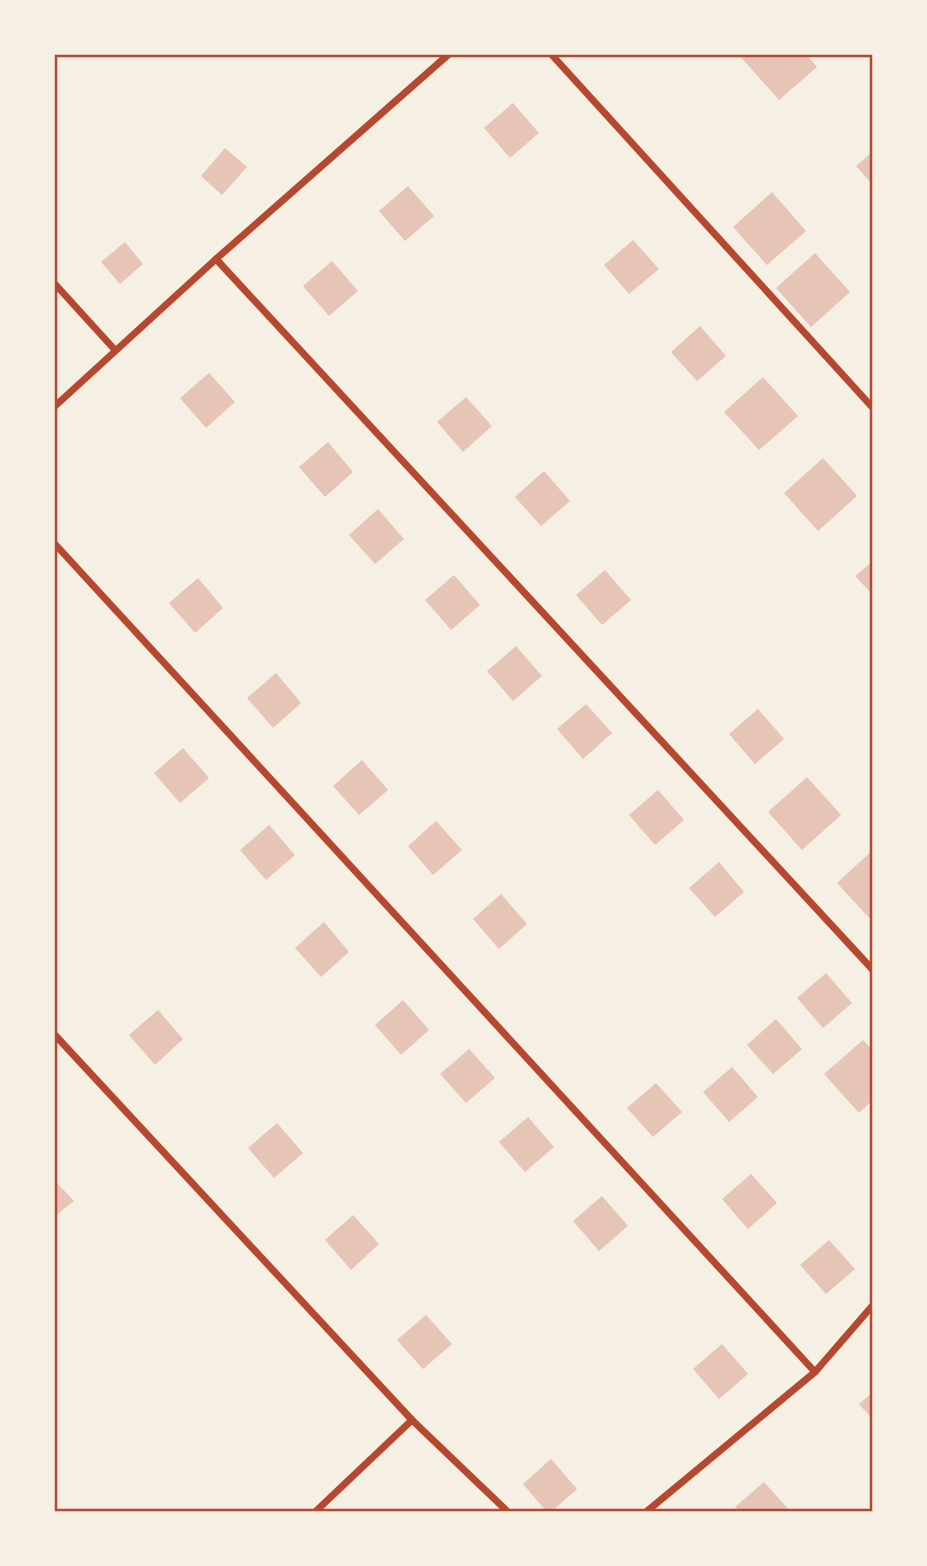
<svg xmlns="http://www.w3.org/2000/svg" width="927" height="1566" font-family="Arial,sans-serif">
  <rect width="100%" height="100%" fill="#f6efe4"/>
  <!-- building -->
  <g fill="#e6c5b7">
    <polygon points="738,54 806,54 817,67 779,100"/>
    <polygon points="513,103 539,133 510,158 484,128"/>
    <polygon points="225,148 247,167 222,195 201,176"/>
    <polygon points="873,151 873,185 856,166"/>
    <polygon points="408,186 434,216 405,241 379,211"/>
    <polygon points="772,192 806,231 767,265 733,227"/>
    <polygon points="633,240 659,269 629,294 604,265"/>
    <polygon points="125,242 143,264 120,284 101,262"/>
    <polygon points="815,253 850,292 811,327 776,288"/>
    <polygon points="332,261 358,291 329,316 303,286"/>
    <polygon points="700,326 726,356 697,381 671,352"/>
    <polygon points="209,373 235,402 206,428 180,398"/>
    <polygon points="763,377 798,416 759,450 724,412"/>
    <polygon points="466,397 492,426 463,452 437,422"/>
    <polygon points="328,442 353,472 325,497 299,467"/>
    <polygon points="823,458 857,496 818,531 784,493"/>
    <polygon points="544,471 570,501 541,526 515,497"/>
    <polygon points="378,509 404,539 375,564 349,535"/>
    <polygon points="873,561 873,595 855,576"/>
    <polygon points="605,570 631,600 602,625 576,595"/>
    <polygon points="454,575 480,605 451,630 425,600"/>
    <polygon points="198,578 223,608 195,633 169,603"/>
    <polygon points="516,646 542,676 513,701 487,671"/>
    <polygon points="276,673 301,703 273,728 247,698"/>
    <polygon points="586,704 612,733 583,759 557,729"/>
    <polygon points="758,709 784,739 755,764 729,734"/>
    <polygon points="183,748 209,778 180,803 154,773"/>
    <polygon points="362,760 388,790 359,815 333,786"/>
    <polygon points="807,777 841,815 802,850 768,812"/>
    <polygon points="658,790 684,820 655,845 629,815"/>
    <polygon points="436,821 462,850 433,875 408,846"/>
    <polygon points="269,825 295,855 266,880 240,850"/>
    <polygon points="873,850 873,922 837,883"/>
    <polygon points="719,862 744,892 715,917 689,888"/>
    <polygon points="501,894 527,924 499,949 473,919"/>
    <polygon points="324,922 349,952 321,977 295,948"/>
    <polygon points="826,973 852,1003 823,1028 797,998"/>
    <polygon points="403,1000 429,1030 401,1055 375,1025"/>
    <polygon points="158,1010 183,1039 155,1065 129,1035"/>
    <polygon points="776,1019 802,1049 773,1074 747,1045"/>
    <polygon points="863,1040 873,1050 873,1100 859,1113 824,1074"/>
    <polygon points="469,1049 495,1078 466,1103 440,1074"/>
    <polygon points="732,1067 758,1097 729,1122 703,1092"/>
    <polygon points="656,1083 682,1112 653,1137 627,1108"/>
    <polygon points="528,1117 554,1147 525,1172 499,1142"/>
    <polygon points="277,1123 303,1153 274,1178 248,1148"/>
    <polygon points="751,1174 777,1203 748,1229 722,1199"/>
    <polygon points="54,1180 74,1201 54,1217"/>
    <polygon points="602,1196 628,1226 599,1251 573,1221"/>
    <polygon points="353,1215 379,1244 351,1270 325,1240"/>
    <polygon points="829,1240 855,1269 826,1294 800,1265"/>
    <polygon points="426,1315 452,1344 423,1369 397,1340"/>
    <polygon points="722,1344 748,1374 719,1399 693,1369"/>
    <polygon points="873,1392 873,1420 859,1404"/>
    <polygon points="551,1459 577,1489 551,1512 547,1512 523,1484"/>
    <polygon points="764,1482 791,1512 740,1512 735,1507"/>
  </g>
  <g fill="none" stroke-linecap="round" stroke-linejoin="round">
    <!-- minor -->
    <g stroke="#b5482f" stroke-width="7">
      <polyline points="551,54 873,408"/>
      <polyline points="216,259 873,970"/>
      <polyline points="54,283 115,350"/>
      <polyline points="54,407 216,259 449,54"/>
      <polyline points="54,543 815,1372"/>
      <polyline points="54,1034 412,1420 508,1512"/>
      <polyline points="315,1512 412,1420"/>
      <polyline points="646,1512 815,1372 873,1305"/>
    </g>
  </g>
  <!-- border -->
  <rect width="927" height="1566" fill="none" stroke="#f6efe4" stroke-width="112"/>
  <rect x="56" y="56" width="815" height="1454" fill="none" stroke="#b5482f" stroke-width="2.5"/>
</svg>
